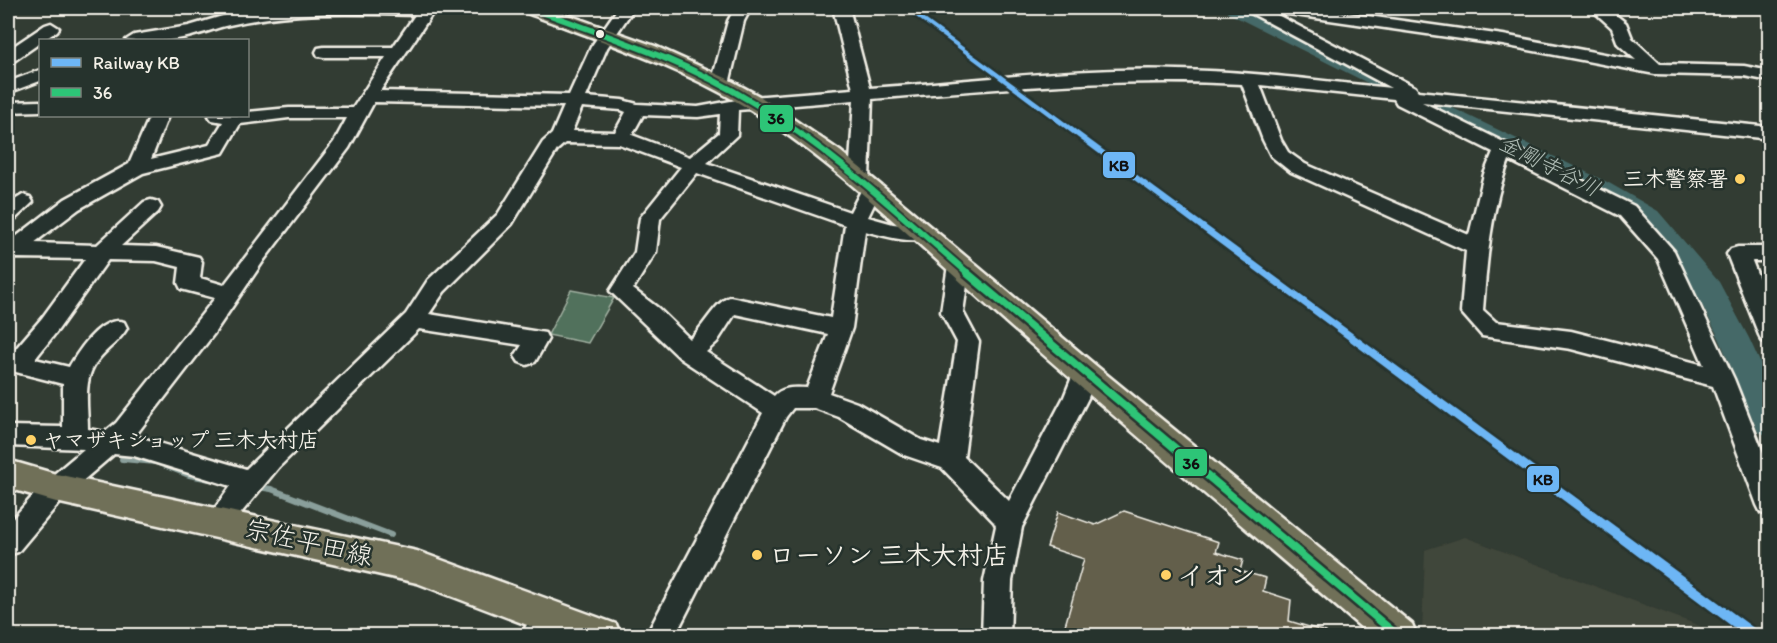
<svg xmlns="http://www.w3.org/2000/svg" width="1777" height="643" font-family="Itim,'Klee One',sans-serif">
  <rect width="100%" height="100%" fill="#323c33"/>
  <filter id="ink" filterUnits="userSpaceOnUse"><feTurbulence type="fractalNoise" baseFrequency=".0167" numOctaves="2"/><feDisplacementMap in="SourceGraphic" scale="12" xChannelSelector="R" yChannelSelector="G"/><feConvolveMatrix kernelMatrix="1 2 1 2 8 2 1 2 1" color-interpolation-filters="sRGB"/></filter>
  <g filter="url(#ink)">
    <!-- built -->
    <polygon fill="#41463a" points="1465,537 1700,626 1702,635 1422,635 1425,550"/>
    <!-- green -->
    <polygon fill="#51715c" stroke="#a2b1a2" stroke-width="1.5" points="571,290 614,298 588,343 548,335"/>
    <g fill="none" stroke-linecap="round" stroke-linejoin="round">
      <!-- stream -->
      <g stroke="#8a9f9b" stroke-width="6">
        <polyline points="122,459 156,462 189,475 210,479"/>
        <polyline points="258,487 271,489 391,535"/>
        <polyline points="8,524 19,513"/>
      </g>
      <!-- river -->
      <polygon fill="#446967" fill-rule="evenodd" points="1226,8 1252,8 1434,99 1609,183 1658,211 1719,282 1749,338 1770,384 1770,436 1758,432 1719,338 1697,295 1638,223 1591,195 1228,13"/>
    </g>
    <!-- building -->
    <polygon fill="#635f4c" stroke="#f4f1e8" stroke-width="1.5" points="1124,511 1219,542 1216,552 1243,560 1240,571 1266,578 1263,591 1291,600 1289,621 1326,632 1326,636 1062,636 1084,559 1047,547 1058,512 1095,525"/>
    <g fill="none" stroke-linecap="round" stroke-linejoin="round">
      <defs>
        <g id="minor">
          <path d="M284 8H436L380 91 569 95 591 47 618 8H634L607 48 586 97 622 100 637 104 698 107 753 97 853 89 833 8H849L870 88C972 81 1076 67 1178 70 1249 71 1320 81 1391 88L1247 11 1245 8H1264L1415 87 1418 91 1770 127V139L1422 102 1634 206 1674 251 1734 379 1770 470V516L1761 513 1757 505 1713 386 1571 349 1482 336 1461 312 1466 251 1291 172 1271 156 1263 140 1242 84C1118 77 995 89 872 99L869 179 866 183 859 185 852 183 849 179 854 100 738 110 737 135 707 163 850 212 864 185 871 184 878 185 881 190 868 217 893 224 929 228 932 233 929 238C909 244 885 236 865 231L852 328 829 393 857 403 921 440 940 446 957 342 941 312 948 265 951 260 959 257 967 260 970 265 963 312 979 342 964 457 1009 501 1064 397 1076 367 1084 364 1092 367 1096 373 1088 398 1022 527 1012 581 1010 636H982L984 581 996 526 994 522 942 468 904 455 839 417 814 408H793L786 417 675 636H646L763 413 681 359 610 291 635 252 640 218 681 167 619 144 565 143 557 150 512 224 444 292 429 314 545 333 548 339 535 362 527 365 519 362 515 356 522 345 419 329 279 467 227 530 218 534 209 530 205 522 231 486 134 456 114 454 65 496 18 552 8 555V524L47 480 84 449 8 446V426L63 427V384L8 370V352L12 353 42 318 85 259 16 258 8 260V243L65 199 129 164 150 116H168L151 159 209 145 223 122 212 120 209 116H248V112L289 108H353L386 57H324L318 56 316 52 318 48 324 47H393L415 15C353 13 290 11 229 25 218 27 208 32 198 34 176 41 148 43 126 40L134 35 189 26 226 15ZM1260 85 1394 99 1397 104 1493 152 1484 174 1469 235 1305 164 1288 152 1281 140ZM374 102 564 106 552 134 543 142 498 214 428 280 406 314 246 469 135 436 213 335 264 260 349 148ZM582 107 621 110 626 112 615 132 572 131ZM720 114 719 133 690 157 632 135 643 115 698 117ZM289 118H347L334 142 224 285 200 278 202 262 199 257 156 247 121 246 158 212 161 207 158 202 151 200 144 202 97 245 34 243 79 209 143 173 223 153 240 124ZM1509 160 1620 216 1658 259 1704 365 1571 331 1496 322 1483 310C1487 259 1491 208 1509 160ZM697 173 845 225 831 318 730 297C716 301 703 328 690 339L658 308 633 289 656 252 660 219ZM108 260 156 261 180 267 178 283 181 289 215 298 116 423 105 432 88 429C88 406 82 379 98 360 107 348 120 341 127 328L124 322C102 315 79 350 69 367L35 359 58 330ZM735 314 828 334 807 388C795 388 783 386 774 396L706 352 717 342Z"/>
          <polygon points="735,8 751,8 744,21 729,84 726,88 714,88 711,84 728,21"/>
          <polygon points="1273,8 1311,8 1503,35 1636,60 1618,44 1612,28 1590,8 1607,8 1626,23 1632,38 1660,64 1744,66 1770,71 1770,81 1744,76 1655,74 1503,45 1281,13"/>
          <polygon points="51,23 59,28 57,31 14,61 8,62 8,50 45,25"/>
          <polygon points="40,70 40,81 8,93 8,82"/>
          <polygon points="40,101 40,111 8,112 8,102"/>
          <polygon points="23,195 30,197 33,202 15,219 8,221 8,204"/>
          <polygon points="1738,247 1770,247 1770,261 1752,261 1770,306 1770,343 1762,341 1759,335 1727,254 1731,249"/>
          <polygon points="547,603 557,606 561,616 551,636 521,636 537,606"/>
        </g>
        <g id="major">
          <path d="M521 8H549L655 46 728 79 761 97 840 151 1095 365 1412 624 1417 636H1371C1247 529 1122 424 999 316 918 245 836 162 744 106 676 65 598 40 524 12Z"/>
          <polygon points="8,460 56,474 417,551 616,624 621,636 556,636 417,583 56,502 8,488"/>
        </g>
      </defs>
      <!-- minor casing -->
      <use href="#minor" stroke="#f4f1e8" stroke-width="5"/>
      <!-- major casing -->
      <use href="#major" stroke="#f4f1e8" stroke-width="5"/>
      <!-- minor -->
      <use href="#minor" fill="#26332d" fill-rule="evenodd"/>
      <!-- major -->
      <use href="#major" fill="#706f59" fill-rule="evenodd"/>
      <defs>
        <path id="bus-1-far1" d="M531 8C606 36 684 60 752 102 831 149 899 214 969 274"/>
        <polyline id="bus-1" points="967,273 1398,636"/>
      </defs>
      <!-- bus-1-far1 casing -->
      <use href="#bus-1-far1" stroke="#26332d" stroke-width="10"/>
      <!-- bus-1 casing -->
      <use href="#bus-1" stroke="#26332d" stroke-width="13"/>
      <!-- bus-1-far1 -->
      <use href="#bus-1-far1" stroke="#2dc577" stroke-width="6"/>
      <!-- bus-1 -->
      <use href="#bus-1" stroke="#2dc577" stroke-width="8"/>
      <defs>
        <polygon id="rail-1" points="904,8 910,8 1759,632 1761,636 1745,636"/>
      </defs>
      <!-- rail-1 casing -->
      <use href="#rail-1" stroke="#26332d" stroke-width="5"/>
      <!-- rail-1 -->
      <use href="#rail-1" fill="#6db6f5" fill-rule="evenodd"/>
    </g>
  </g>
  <!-- markers -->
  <circle fill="#f4f1e8" stroke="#26332d" stroke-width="2" cx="600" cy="34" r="5"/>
  <g fill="#ffd166" stroke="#26332d" stroke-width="2">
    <circle cx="1740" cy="179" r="6"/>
    <circle cx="31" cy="440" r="6"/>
    <circle cx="757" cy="555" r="6"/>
    <circle cx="1166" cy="575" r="6"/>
  </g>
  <g text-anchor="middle" stroke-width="5" stroke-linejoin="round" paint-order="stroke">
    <!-- poi labels -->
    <g font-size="21" font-weight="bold" fill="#f4f1e8" stroke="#26332d" text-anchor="end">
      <text x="1728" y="186">三木警察署</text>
      <text x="43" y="447" text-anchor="start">ヤマザキショップ 三木大村店</text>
    </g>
    <!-- water labels -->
    <g font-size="22" font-style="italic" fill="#aebbb4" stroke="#26332d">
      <text transform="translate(1550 165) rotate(27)" y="8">金剛寺谷川</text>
    </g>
    <!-- near-street labels -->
    <g font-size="26" fill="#f4f1e8" stroke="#26332d">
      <text transform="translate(309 542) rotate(13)" y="9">宗佐平田線</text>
    </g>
    <!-- near-poi labels -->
    <g font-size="26" font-weight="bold" fill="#f4f1e8" stroke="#26332d" text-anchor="start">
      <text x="769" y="564">ローソン 三木大村店</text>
      <text x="1178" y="584">イオン</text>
    </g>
  </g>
  <g stroke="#26332d" stroke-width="2">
    <rect x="759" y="104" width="35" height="29" rx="6" fill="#2dc577"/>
    <rect x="1102" y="151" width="34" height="28" rx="6" fill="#6db6f5"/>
    <rect x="1174" y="448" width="34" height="29" rx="6" fill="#2dc577"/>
    <rect x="1526" y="465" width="34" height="28" rx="6" fill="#6db6f5"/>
  </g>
  <g font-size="16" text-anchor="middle" font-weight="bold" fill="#111">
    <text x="776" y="124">36</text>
    <text x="1119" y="171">KB</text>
    <text x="1191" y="469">36</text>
    <text x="1543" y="485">KB</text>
  </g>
  <!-- margin -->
  <rect width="1777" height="643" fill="none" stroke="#26332d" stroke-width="30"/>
  <rect x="15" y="15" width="1747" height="613" fill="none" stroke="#f4f1e8" stroke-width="2" filter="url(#ink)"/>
  <!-- legend -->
  <rect x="39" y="39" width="210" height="78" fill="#26332d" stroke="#787f78" stroke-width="1.5"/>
  <rect x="51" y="58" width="30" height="9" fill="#6db6f5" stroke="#787f78" stroke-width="1.5"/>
  <text x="93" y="69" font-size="18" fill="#f4f1e8">Railway KB</text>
  <rect x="51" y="88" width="30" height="9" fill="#2dc577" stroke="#787f78" stroke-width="1.5"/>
  <text x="93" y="99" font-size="18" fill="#f4f1e8">36</text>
</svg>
